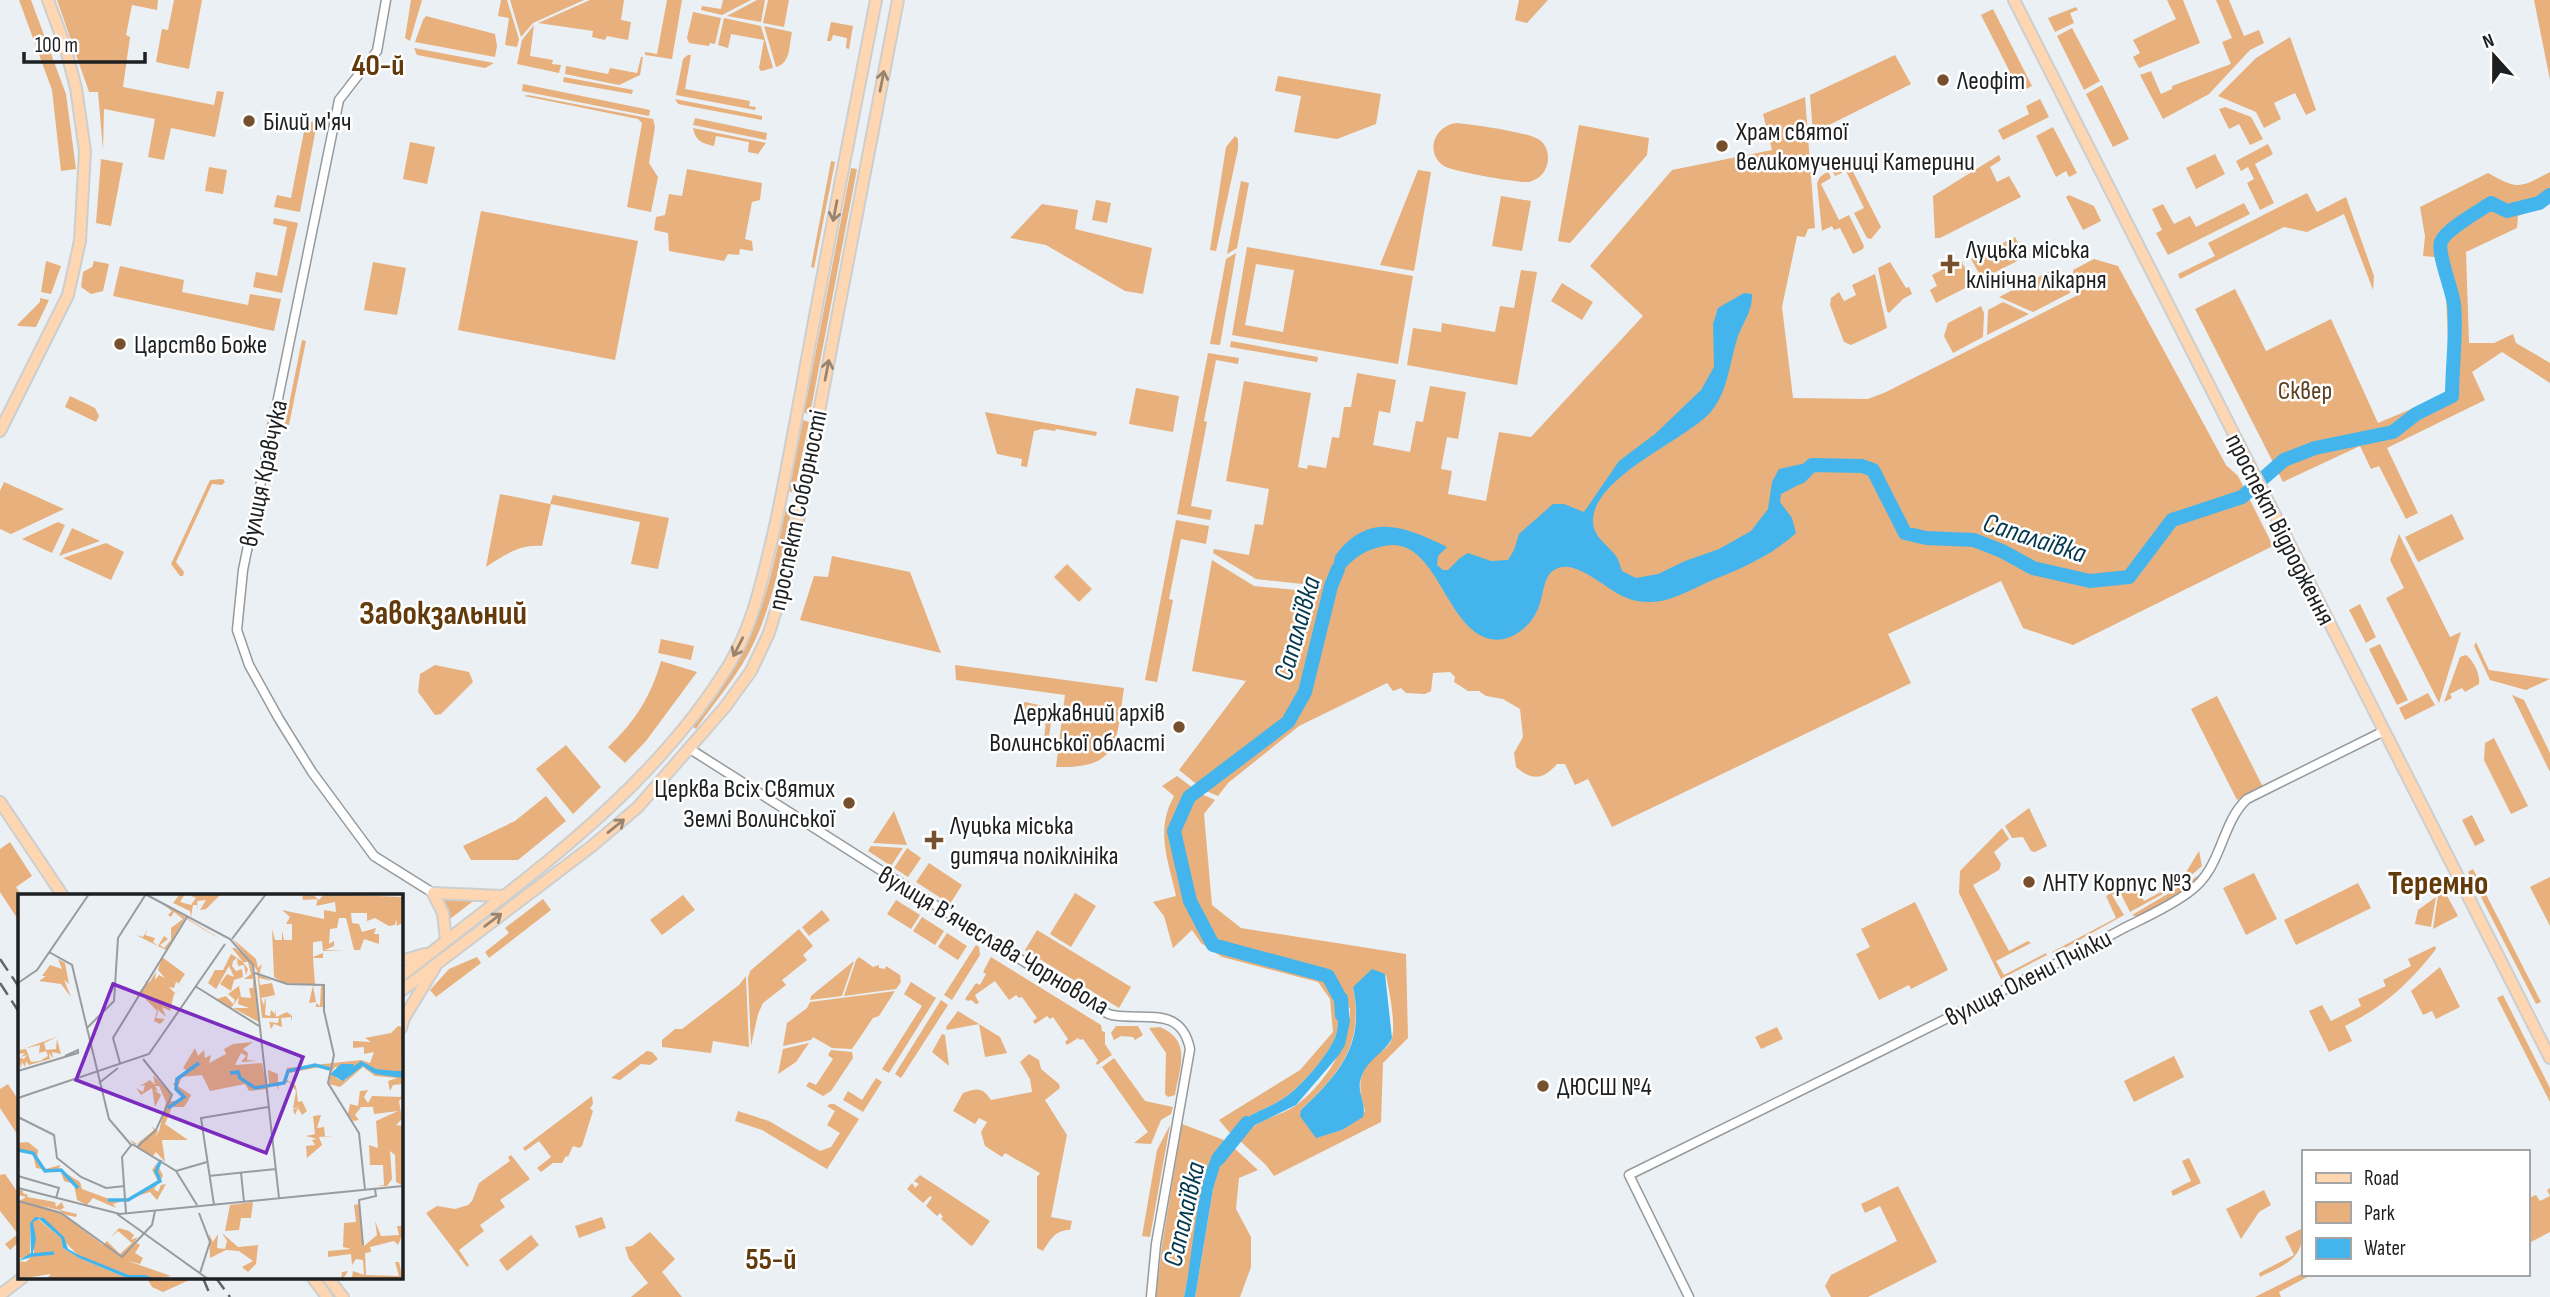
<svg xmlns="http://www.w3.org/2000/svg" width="2550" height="1297" font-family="'Sofia Sans Condensed',sans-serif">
  <rect width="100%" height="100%" fill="#ebf0f4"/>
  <!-- green -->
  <g fill="#e7b07d" fill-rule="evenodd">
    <polygon points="19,0 31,0 66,94 76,169 61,171 52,90"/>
    <polygon points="57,0 158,0 157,10 132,5 126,35 130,37 123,87 214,105 217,91 224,92 215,137 171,128 164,160 148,157 155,119 104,109 103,150 98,92 89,92"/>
    <polygon points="174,0 202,0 189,69 156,62 162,29 168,30"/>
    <polygon points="411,0 422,0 410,41 405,38"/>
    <polygon points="501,0 507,0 519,39 517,47 505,45 509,18 498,16"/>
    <polygon points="510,0 584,0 533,23 521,37"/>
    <polygon points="590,0 624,0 621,20 631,22 628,40 607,36 605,40 592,37 593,31 538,23"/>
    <polygon points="667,0 682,0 672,59 645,55 645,52 657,54"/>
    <polygon points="723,0 751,0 722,15 701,10 702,6 721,9"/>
    <polygon points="757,0 765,0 761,22 727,16"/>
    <polygon points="768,0 789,0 784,27 763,23"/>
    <polygon points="1519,0 1548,0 1527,23 1515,20"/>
    <polygon points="2167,0 2183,0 2200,43 2139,68 2133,57 2140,53 2133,40 2176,19"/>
    <polygon points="2216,0 2229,0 2244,36 2259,30 2264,43 2250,50 2209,94 2163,119 2140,75 2151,71 2161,94 2172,89 2172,86 2231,64 2222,42 2232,38"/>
    <polygon points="2534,0 2550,0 2550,80"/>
    <polygon points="2076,7 2078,10 2070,13 2074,23 2055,32 2048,18"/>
    <polygon points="1993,9 2032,86 2020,92 1981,15"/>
    <polygon points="693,12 721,18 715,44 710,43 709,46 689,43 687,38"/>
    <polygon points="426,16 495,34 497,46 495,57 415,42 423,20"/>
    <polygon points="724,18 761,26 773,68 761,71 759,68 764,40 731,34 728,48 718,45"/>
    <polygon points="831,22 853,26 849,49 846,48 847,38 833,35 831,41 827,41"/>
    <polygon points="534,25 530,56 553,60 552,64 561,65 559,73 517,64 522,40"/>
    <path d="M764 26 792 32C789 45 791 63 776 67Z"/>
    <polygon points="2072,28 2100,81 2084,90 2057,36"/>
    <polygon points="2290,37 2316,110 2306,115 2295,93 2274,103 2281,119 2264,128 2256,112 2218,96 2256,58"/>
    <polygon points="414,48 494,63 485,68 417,55"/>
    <polygon points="688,55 691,55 685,89 750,101 749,106 756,107 755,110 676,95 683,59"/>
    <polygon points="1895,55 1911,84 1813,133 1810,95"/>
    <polygon points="641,57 643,57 640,75 619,85 565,74 566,66 608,74 610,68 637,73"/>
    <polygon points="1278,76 1381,94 1376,124 1337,139 1294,132 1301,96 1275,91"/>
    <polygon points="564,77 633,90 632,94 563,82"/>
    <polygon points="523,84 650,110 649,116 522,91"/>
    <polygon points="2102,85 2129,139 2113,147 2086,94"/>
    <polygon points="528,95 653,119 655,127 649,163 658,177 651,212 627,207 642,123 638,119 524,96"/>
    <path d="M1805 97 1815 228 1808 229 1805 237 1797 236 1782 307 1793 398 1868 399 1886 392 2076 296 2073 270 2094 259 2118 266 2226 465 2238 476 2273 546 2073 645 2023 628 2001 581 1888 634 1911 683 1612 827 1588 779 1575 785 1565 764H1557C1543 780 1532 781 1516 767L1514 753 1523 737 1520 709 1503 699 1486 696 1479 691H1468L1454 682 1455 677 1450 672 1433 673 1431 691 1425 694 1406 693 1401 688 1393 691 1387 683 1299 726 1228 783 1218 796 1204 790 1179 770 1246 681 1192 671 1212 560 1254 586 1317 592 1321 586 1256 579 1213 553 1214 549 1249 555 1255 524 1263 525 1269 489 1226 481 1244 381 1311 393 1298 467 1307 469 1308 465 1326 468 1332 437 1339 438 1344 407H1351L1357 373 1396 380 1390 413 1379 411 1373 445 1410 452 1416 421 1423 422 1430 386 1466 392 1458 439 1447 437 1441 469 1452 471 1448 494 1486 501 1499 432 1531 437 1643 316 1590 266 1672 170 1772 150 1763 114Z"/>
    <polygon points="675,99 762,116 762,120 678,104"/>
    <polygon points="2040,99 2049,117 2003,140 1998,130 2029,114 2026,106"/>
    <polygon points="2225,107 2251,117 2263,139 2250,145 2239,124 2229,129 2219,109"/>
    <polygon points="695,118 767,133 766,140 693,125"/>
    <polygon points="306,121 317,123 300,212 274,207 277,195 291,198"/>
    <path d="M1456 123C1471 124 1524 132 1536 138 1548 143 1551 159 1545 170 1542 176 1535 181 1528 182 1518 183 1451 171 1444 166 1424 152 1435 126 1456 123Z"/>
    <polygon points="1579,125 1649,138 1647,155 1570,243 1558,241"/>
    <polygon points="2053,127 2077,173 2069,177 2066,171 2056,177 2036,136"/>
    <path d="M693 128 766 143 758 154 748 152 749 142 716 136 714 146C701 143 696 141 693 128Z"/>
    <polygon points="1235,136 1238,139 1238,149 1216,251 1210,250 1226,147"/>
    <polygon points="410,142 435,147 427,184 403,179"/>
    <polygon points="2268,144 2273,154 2255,164 2274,203 2260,210 2247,183 2254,179 2248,167 2241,171 2236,161"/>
    <polygon points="2215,154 2225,174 2196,189 2186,168"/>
    <polygon points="1999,155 2001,160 1990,167 1997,182 2009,176 2021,197 1940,238 1935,238 1933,196"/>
    <polygon points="101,159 123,163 111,226 96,223"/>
    <polygon points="1847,160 1881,227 1871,239 1867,238 1854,213 1864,208 1846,171 1835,176 1831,168"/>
    <polygon points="831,161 835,162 814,268 811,267"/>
    <polygon points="209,167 227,170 223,194 205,191"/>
    <polygon points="851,168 857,169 810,414 804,413"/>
    <polygon points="687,169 762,183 760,200 752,202 745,239 752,241 753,251 740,249 739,255 728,254 724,261 669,251 668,233 654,230 656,217 665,215 669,194 682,196"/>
    <polygon points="1418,170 1431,172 1414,271 1380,265"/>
    <polygon points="1828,171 1831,178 1821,184 1839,220 1849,215 1864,246 1863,249 1853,254 1840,228 1834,230 1832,226 1822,231 1817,183 1820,177"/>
    <path d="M2550 172V203L2518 216 2517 228 2466 252 2469 343H2494L2513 334 2516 343 2550 363V383L2502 352 2472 372 2485 400 2387 448 2418 513 2406 519 2379 466 2371 469 2360 446 2283 482 2195 309 2235 289 2266 351 2331 319 2378 423 2447 394 2449 364 2446 295 2435 257 2423 256 2425 236 2420 207 2488 173C2518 190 2520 188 2550 172Z"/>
    <polygon points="1241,181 1249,183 1237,248 1227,254"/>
    <polygon points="2307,193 2317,212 2346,197 2374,276 2373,290 2344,214 2307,232 2284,227 2180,279 2178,274 2215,256 2208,243"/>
    <polygon points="2069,195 2094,206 2101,221 2083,230 2066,197"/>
    <polygon points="1501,196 1531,201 1522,251 1492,246"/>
    <polygon points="1096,200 1111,203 1107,223 1092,220"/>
    <polygon points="2244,203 2250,214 2168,255 2156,233 2162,230 2152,209 2163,204 2174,224 2190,216 2196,227"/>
    <polygon points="1042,204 1078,210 1075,229 1152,248 1143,294 1125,291 1046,245 1010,238"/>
    <polygon points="481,211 638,241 615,360 458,330"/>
    <polygon points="274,218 298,223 282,293 253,287 256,272 277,276 287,227 273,224"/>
    <polygon points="2015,237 2025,257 1982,279 1971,259"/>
    <path d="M1247 247 1413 276 1398 364 1232 335ZM1256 264 1294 270 1283 332 1245 325Z"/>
    <polygon points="1236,253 1220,345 1210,344 1226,259"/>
    <polygon points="1961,260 1973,284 1936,303 1930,290 1937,286 1932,275"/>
    <polygon points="46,261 61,266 51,294 41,292"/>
    <polygon points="94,261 109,264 103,291 91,294 81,287 83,272 92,267"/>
    <polygon points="373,262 406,268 397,315 364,310"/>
    <polygon points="1890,262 1906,288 1909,287 1912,294 1903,299 1889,313 1887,311 1878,268"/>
    <polygon points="120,266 184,280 182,292 248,305 250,294 281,299 274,331 113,296"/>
    <polygon points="1521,270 1537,272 1517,385 1407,365 1413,328 1441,332 1442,323 1495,332 1500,306 1514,308"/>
    <polygon points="2050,271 2065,274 2069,280 2070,293 2033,312 1999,297"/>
    <polygon points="1875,274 1887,328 1851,345 1844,342 1830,305 1831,298 1839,292 1844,301 1856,295 1852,285"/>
    <polygon points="1562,283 1593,302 1582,320 1551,301"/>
    <polygon points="40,298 49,300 36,327 19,326 17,325 40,302"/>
    <polygon points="2003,302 2029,314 1987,335 1988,310"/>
    <polygon points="1981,306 1984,313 1983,337 1953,353 1944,336 1948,323"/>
    <polygon points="302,340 306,341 289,425 285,424"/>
    <polygon points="1231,341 1318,357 1317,362 1230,347"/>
    <polygon points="1208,353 1239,358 1238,364 1216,360 1204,421 1207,422 1191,506 1212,510 1210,520 1177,514"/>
    <polygon points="1136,388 1179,396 1173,432 1129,424"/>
    <polygon points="70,396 95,408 99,416 96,422 65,407"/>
    <polygon points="985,412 1097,432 1096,436 1056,429 1055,431 1042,429 1034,431 1027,467 1021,466 1022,459 997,454"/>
    <polygon points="803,420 809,422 794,493 789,491"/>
    <polygon points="223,479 225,482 222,485 212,484 176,562 184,572 183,576 180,576 171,564 210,480"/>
    <polygon points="4,482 64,509 11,534 0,529 0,491"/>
    <path d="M500 494 550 504 553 495 669 518 658 569 631 564 640 522 551 504 542 546C520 544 504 555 486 567Z"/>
    <path d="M786 508 792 510C780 561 771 617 743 663 729 686 711 707 696 729L691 725C707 703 726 682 739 659 765 612 775 560 786 508Z"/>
    <polygon points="2452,514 2464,539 2418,562 2405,537"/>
    <polygon points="1176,520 1209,526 1206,544 1181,539 1169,599 1173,600 1157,682 1145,680"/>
    <polygon points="58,522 65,525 52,553 22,539"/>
    <polygon points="72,528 100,541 59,556"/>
    <polygon points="2399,534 2450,637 2461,632 2439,703 2386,598 2404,588 2390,560"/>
    <polygon points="106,543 124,552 111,580 63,558"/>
    <polygon points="832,556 910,572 941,653 800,620 814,576 828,577"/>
    <polygon points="1067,564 1092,589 1079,602 1054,577"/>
    <polygon points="2360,604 2376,637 2366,643 2349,610"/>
    <polygon points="661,639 694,646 691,660 658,653"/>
    <polygon points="2476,642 2489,670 2550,679 2526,690 2490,680 2474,646"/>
    <polygon points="2380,644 2408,700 2397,705 2369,649"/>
    <path d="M2466 655C2473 660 2481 675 2479 684L2465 692 2462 688 2450 694 2452 698 2444 702 2460 657Z"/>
    <path d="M661 661 697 672 646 741 625 763 608 747C635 722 651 696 661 661Z"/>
    <polygon points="435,665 469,672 473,682 441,714 435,715 418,692 420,674"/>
    <path d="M955 665 1124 688C1116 741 1121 769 1056 767L1065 695 956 680Z"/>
    <polygon points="2428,693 2435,705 2405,720 2399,708"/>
    <polygon points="2512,695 2524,700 2550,753 2550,772"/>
    <polygon points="2217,696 2263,787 2237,800 2191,709"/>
    <polygon points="1025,702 1053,708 1047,751 1043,750 1047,710 1027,705 1024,717 1019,717 1020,706"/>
    <polygon points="2494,738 2528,806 2511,814 2484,760 2485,743"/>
    <polygon points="566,745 601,787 573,814 536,769"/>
    <path d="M1177 776 1201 794 1215 800 1204 814 1212 905 1241 928 1406 954 1408 1038 1383 1063 1381 1122 1274 1176 1266 1165 1238 1139C1246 1132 1254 1125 1265 1120 1275 1115 1285 1113 1295 1106 1324 1085 1351 1045 1350 1008L1336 997C1338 1012 1340 1027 1334 1040 1326 1057 1300 1088 1284 1098 1263 1112 1247 1112 1230 1133L1219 1120 1300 1070 1333 1032 1330 999 1318 982 1222 957 1201 943 1192 930 1173 948 1164 916 1153 902 1176 896C1168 859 1155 831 1174 796L1162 786ZM1386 975C1389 991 1397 1026 1391 1041 1388 1048 1381 1051 1375 1056 1357 1071 1358 1091 1365 1111L1342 1130 1316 1137 1301 1110C1341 1072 1364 1044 1353 987Z"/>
    <polygon points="546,796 566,821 518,860 471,860 463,846 515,821"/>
    <polygon points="2029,808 2047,846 2035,852 2031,851 2023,837 2012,838 2005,826"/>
    <polygon points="894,811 907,845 873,843"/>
    <polygon points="2472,815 2485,841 2475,846 2462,820"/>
    <polygon points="2002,828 2009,839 1994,852 2001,864 1999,870 1973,885 2009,951 2028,941 2031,943 1996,961 2004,975 2046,953 2047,955 2001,979 1959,893 1960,871"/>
    <polygon points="10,842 32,876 16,887 22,896 19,896 19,921 0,892 0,849"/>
    <polygon points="871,846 903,848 891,866 868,851"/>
    <polygon points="907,848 921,858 908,877 894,868"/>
    <polygon points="2199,851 2202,866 2181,884 2130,912 2119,890 2112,895 2124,915 2054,954 2052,952 2116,918 2106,896 2133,881 2144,901 2180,882"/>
    <polygon points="929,863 962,885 950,904 916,882"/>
    <polygon points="2473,869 2541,1002 2536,1004 2468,872"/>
    <polygon points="2254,873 2277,919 2246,935 2223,888"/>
    <polygon points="2198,876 2199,878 2175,897 2138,917 2132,915"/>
    <polygon points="2550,877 2550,926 2530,887"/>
    <polygon points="2358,883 2371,908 2296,945 2284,920"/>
    <polygon points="2445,892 2458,916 2433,929 2438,895"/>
    <polygon points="1075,893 1096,906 1071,947 1050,934"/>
    <polygon points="683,895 695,910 662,935 650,920"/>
    <polygon points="2436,897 2431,927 2415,924 2418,910"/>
    <polygon points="441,898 476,899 450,919 448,919"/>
    <polygon points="543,899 551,910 489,958 485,952 509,933 505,928"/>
    <polygon points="896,900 920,915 911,929 887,914"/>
    <polygon points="1915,902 1948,970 1911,989 1909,985 1879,1000 1856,954 1870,947 1861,929"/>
    <polygon points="822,910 830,920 809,936 802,927"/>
    <polygon points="922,917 944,931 935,945 913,931"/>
    <polygon points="799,929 813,946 803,955 807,960 782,980 786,985 763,1003 758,1014 751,1046 748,978 750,971"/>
    <polygon points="1037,930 1131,987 1119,1008 1025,950"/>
    <polygon points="947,933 967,946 958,960 938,947"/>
    <polygon points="976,945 979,947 980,955 952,1000 944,995"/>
    <path d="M2435 946 2436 949C2410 983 2383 1007 2345 1026L2352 1041 2329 1052 2309 1011 2322 1005 2331 1021 2361 1006 2358 999 2386 986 2383 980 2411 966 2408 959Z"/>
    <polygon points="477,957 481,963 436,997 430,990 449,969"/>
    <polygon points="859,957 873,967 879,965 879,968 885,969 886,966 900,975 901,982 896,989 844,996 856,960"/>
    <polygon points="991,957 1101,1025 1102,1031 1105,1032 1105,1044 1112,1055 1097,1065 1096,1063 1098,1060 1083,1039 1080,1040 1078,1038 1067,1045 1065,1042 1068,1039 1053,1017 1050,1019 1047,1016 1035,1024 1033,1021 1037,1018 1022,997 1019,998 1016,995 1009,1000 995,981 975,995 979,1003 976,1004 971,1000 968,1001 965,999 976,983 980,985 986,974 983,972"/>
    <polygon points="854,961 842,996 810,1000 811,996"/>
    <polygon points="2440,967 2460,1007 2436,1019 2432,1011 2423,1015 2411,991"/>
    <polygon points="746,976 749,1047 713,1041 711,1053 662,1047 662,1040 675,1029 682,1029 739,985"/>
    <polygon points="911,982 936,998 889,1073 882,1069 922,1006 904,994"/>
    <polygon points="895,991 879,1016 873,1018 852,1049 832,1048 813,1037 811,1040 783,1046 787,1023 807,1008 810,1002"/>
    <polygon points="2503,995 2550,1088 2550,1102 2497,998"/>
    <polygon points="941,1000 948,1005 901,1078 895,1074"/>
    <polygon points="958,1011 1000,1037 1007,1053 985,1057 979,1024 947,1030 946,1027"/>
    <polygon points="1116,1026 1138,1026 1143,1035 1135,1040 1133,1037 1121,1036 1114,1040 1111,1033"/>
    <path d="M1160 1027C1192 1041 1180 1067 1175 1095L1168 1097 1165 1094 1166 1053 1149 1028Z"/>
    <polygon points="1777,1027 1783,1039 1761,1049 1755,1037"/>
    <polygon points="942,1034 945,1035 949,1066 932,1052"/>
    <polygon points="809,1043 796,1062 778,1074 783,1049"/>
    <polygon points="831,1050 852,1052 853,1058 831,1091 823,1096 806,1086 809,1082 816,1085 833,1059 828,1055"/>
    <polygon points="647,1051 652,1052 658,1059 650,1065 641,1064 620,1080 611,1078"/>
    <path d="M1029 1054 1039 1060 1041 1069 1059 1084 1060 1088 1045 1100 1067 1135 1051 1217 1072 1221 1070 1230C1055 1230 1051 1239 1043 1251L1037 1248V1177L1040 1173 1005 1153 1002 1157 985 1146 981 1132 987 1122 979 1118 975 1124 953 1111 963 1093C977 1088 982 1087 991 1100L1032 1092 1030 1079 1020 1062Z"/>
    <polygon points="2174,1056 2184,1077 2134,1102 2124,1081"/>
    <polygon points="1114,1058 1145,1101 1173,1107 1171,1114 1161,1120 1151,1144 1134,1143 1148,1132 1102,1067"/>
    <polygon points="876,1078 882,1082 863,1112 843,1100 848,1091 862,1100"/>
    <polygon points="8,1084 19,1101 19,1137 0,1108 0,1089"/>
    <polygon points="592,1096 593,1104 590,1108 593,1111 582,1146 579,1148 573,1146 568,1157 566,1156 562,1163 553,1163 541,1172 537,1168 551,1157 539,1141 525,1151 523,1148"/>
    <polygon points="830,1104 834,1104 859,1119 827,1169 762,1130 735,1121 738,1111 769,1121 820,1151 831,1147 840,1133 827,1125 835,1111 827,1106"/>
    <polygon points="1182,1124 1224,1140 1210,1161 1184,1297 1156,1297 1162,1245"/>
    <polygon points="1170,1125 1150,1237 1142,1236 1157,1150"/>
    <polygon points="1233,1147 1258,1170 1239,1178 1236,1209 1251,1237 1251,1267 1240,1297 1195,1297 1213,1189 1219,1166"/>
    <polygon points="511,1155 530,1179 500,1200 505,1207 480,1225 484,1231 459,1250 469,1265 467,1267 426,1213 437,1206 455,1209 468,1205 472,1201 479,1183 510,1161 508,1157"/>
    <polygon points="2189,1158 2201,1183 2173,1196 2171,1191 2191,1181 2182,1161"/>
    <polygon points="5,1174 19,1194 19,1242 10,1250 5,1244 18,1234 0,1211 0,1175"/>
    <polygon points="920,1175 990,1221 973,1245 971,1246 941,1219 943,1217 940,1213 937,1216 926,1206 932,1197 930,1196 923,1203 907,1189 912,1183 915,1188 919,1184 914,1181"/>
    <polygon points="1898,1186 1937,1262 1868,1297 1831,1297 1825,1286 1831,1275 1897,1241 1880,1206 1865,1213 1861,1204"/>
    <polygon points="2550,1188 2550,1232 2527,1244 2527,1199 2536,1195 2540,1201 2550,1196 2547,1190"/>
    <polygon points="2264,1190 2271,1205 2259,1212 2241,1239 2226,1209"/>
    <polygon points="602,1217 606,1228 579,1238 575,1226"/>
    <path d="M2303 1228C2303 1260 2286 1264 2260 1277L2259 1273 2294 1255 2285 1237Z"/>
    <polygon points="650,1232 675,1259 662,1272 682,1297 631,1297 648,1283 629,1259 625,1247 632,1246"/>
    <polygon points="531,1235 539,1245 507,1271 499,1260"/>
    <polygon points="2303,1273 2313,1274 2279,1292 2281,1297 2255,1297"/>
    <polygon points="147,1278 194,1278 163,1292 152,1287"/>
  </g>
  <!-- water -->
  <g fill="#44b5ec">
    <path d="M1744 293 1752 294C1753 311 1742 323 1737 339 1729 365 1728 393 1709 414 1681 442 1593 478 1593 521 1593 537 1607 544 1616 556 1619 560 1620 566 1622 571L1636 578 1658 574 1685 561 1719 549 1751 531 1768 509 1772 482 1779 469 1811 462 1812 470 1806 481 1781 494 1780 502 1792 518 1796 533C1770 557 1740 569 1708 582 1695 588 1682 595 1669 599 1657 603 1638 603 1627 598 1608 592 1577 558 1556 569 1542 575 1544 598 1537 611 1529 628 1510 643 1490 639 1444 628 1437 535 1384 546 1356 552 1347 565 1331 586L1325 582C1328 578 1332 573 1333 568 1335 561 1333 558 1338 552 1371 511 1408 528 1447 547L1438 556 1437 565 1443 570H1448L1460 558 1468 553 1491 561 1508 560 1514 550 1519 534 1553 504H1564L1584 512 1619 461 1655 434 1701 390 1714 367 1713 324 1718 308Z"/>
    <path d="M1372 969 1385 974 1392 1038C1385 1053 1367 1059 1361 1078 1356 1092 1367 1104 1363 1117L1342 1130 1316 1138 1300 1116 1301 1110C1341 1072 1365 1044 1353 987Z"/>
    <path d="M1347 994 1350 1021 1345 1045 1339 1055 1296 1105 1255 1125 1238 1139 1230 1133C1247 1112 1263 1112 1284 1098 1300 1088 1326 1057 1334 1040 1340 1027 1338 1011 1336 997Z"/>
    <path d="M1224 1140 1233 1147 1220 1166 1213 1189 1195 1297H1184C1193 1256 1195 1200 1209 1163 1212 1155 1219 1148 1224 1140Z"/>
  </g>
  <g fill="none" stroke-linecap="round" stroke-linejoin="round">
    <!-- river -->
    <g stroke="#44b5ec" stroke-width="14">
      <path d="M1800 477 1812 465 1862 466 1873 470 1905 533 1926 538 1974 540 2002 551 2033 568 2090 581 2129 577 2172 520 2242 497 2284 460 2315 448 2393 432 2416 414 2452 396C2452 366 2457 334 2454 304 2452 289 2437 253 2441 242 2445 230 2479 211 2491 203L2507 211 2539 203 2550 195"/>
      <polyline points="1338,569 1331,586 1305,692 1288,722 1189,797 1174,831 1190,901 1213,945 1328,976 1341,1000 1342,1015"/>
      <polyline points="1218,1159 1247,1123"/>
    </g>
    <defs>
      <g id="minor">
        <polyline points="386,0 377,51 339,100 243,570 237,630 249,665 279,719 312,772 374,856 433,893"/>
        <path d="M690 749 1097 1008C1102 1010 1107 1014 1112 1015 1145 1021 1181 1005 1190 1049L1156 1244 1151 1297"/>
        <path d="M1689 1297 1629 1175C1751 1115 1874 1055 1996 994 2039 972 2082 951 2124 928 2146 917 2169 907 2189 892 2223 868 2220 824 2247 799L2384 731"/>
      </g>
      <g id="major">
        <polyline points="2014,0 2550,1058"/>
        <polyline points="0,431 68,295 80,241 85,151 76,88 65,46 48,0"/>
        <polyline points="0,802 63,896"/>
        <polyline points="446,940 443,913 433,893 503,896"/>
        <polyline points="401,961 425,954"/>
        <path d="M401 976C519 883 651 794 730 663 750 629 759 593 768 556 782 500 791 444 802 387 825 258 851 129 876 0"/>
        <polyline points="401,991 592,846 638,807 725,707 751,671 769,633 789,568 898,0"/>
        <polyline points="401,1028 404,1018 435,967"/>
        <polyline points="313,1278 327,1297"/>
        <polyline points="328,1278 343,1297"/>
        <polyline points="0,1295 22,1278"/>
      </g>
    </defs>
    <!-- minor casing -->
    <use href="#minor" stroke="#959a9d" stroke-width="11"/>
    <!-- major casing -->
    <use href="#major" stroke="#cdcece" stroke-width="14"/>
    <!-- minor -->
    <use href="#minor" stroke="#fff" stroke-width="8"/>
    <!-- major -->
    <use href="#major" stroke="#fed7b2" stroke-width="10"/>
    <!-- rail -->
    <g stroke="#626567" stroke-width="2.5" stroke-dasharray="14 7" stroke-linecap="butt">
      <polyline points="0,959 19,987"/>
      <polyline points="0,983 19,1012"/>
      <polyline points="203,1278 211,1297"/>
      <polyline points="216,1278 230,1297"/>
    </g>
  </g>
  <!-- one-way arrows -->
  <defs><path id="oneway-shaft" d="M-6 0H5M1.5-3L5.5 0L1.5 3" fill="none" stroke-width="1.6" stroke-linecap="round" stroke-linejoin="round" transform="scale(1.75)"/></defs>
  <g stroke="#998470">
    <use href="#oneway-shaft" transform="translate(882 81) rotate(-79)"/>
    <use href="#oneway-shaft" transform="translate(835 211) rotate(101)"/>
    <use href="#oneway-shaft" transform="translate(827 370) rotate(-79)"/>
    <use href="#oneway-shaft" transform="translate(738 647) rotate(117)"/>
    <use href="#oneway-shaft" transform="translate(616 826) rotate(-39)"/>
    <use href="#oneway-shaft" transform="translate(493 920) rotate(-37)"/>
  </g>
  <!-- markers -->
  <g fill="#76502c" stroke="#fff" stroke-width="2.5">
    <circle cx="1943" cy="80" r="7"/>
    <circle cx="249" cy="121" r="7"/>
    <circle cx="1722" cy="146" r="7"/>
    <path d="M1946.5 253.5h7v7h7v7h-7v7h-7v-7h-7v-7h7z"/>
    <circle cx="120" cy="344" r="7"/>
    <circle cx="1179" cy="727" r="7"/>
    <circle cx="849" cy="803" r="7"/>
    <path d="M930.5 829.5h7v7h7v7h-7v7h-7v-7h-7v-7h7z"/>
    <circle cx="2029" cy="882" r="7"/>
    <circle cx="1543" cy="1086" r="7"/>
  </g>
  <g text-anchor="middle" stroke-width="5" stroke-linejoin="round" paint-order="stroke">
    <!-- poi labels -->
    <g font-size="26" fill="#1d1f20" stroke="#fff" text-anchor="start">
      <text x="1957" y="89">Леофіт</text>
      <text x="263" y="130">Білий м'яч</text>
      <text x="1736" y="140">Храм святої<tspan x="1736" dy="30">великомучениці Катерини</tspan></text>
      <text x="1966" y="258">Луцька міська<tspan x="1966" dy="30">клінічна лікарня</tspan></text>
      <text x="134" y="353">Царство Боже</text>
      <text x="1165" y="721" text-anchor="end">Державний архів<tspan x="1165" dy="30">Волинської області</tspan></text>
      <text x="835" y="797" text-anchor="end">Церква Всіх Святих<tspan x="835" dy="30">Землі Волинської</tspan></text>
      <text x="950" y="834">Луцька міська<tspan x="950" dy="30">дитяча поліклініка</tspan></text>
      <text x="2043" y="891">ЛНТУ Корпус №3</text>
      <text x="1557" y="1095">ДЮСШ №4</text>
    </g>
    <!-- park labels -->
    <g font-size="26" fill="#5f4021" stroke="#fff">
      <text x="2305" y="399">Сквер</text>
    </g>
    <!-- street labels -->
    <g font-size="26" fill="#1d1f20" stroke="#fff">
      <text transform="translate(263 473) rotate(-78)" y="9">вулиця Кравчука</text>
      <text transform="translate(797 510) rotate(-78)" y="9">проспект Соборності</text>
      <text transform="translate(2281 529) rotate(63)" y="9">проспект Відродження</text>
      <text transform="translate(994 940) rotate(31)" y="9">вулиця Вʼячеслава Чорновола</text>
      <text transform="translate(2028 977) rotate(-27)" y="9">вулиця Олени Пчілки</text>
    </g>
    <!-- water labels -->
    <g font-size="28" font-style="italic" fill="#05384e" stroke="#fff">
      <text transform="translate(2035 537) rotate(18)" y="10">Сапалаївка</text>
      <text transform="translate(1296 628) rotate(-74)" y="10">Сапалаївка</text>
      <text transform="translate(1183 1214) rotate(-77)" y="10">Сапалаївка</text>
    </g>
    <!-- quarter labels -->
    <g font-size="30" font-weight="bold" fill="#623a0c" stroke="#fff">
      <text x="378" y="75">40-й</text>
      <text x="771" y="1269">55-й</text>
    </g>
    <!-- district labels -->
    <g font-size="33" font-weight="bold" fill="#623a0c" stroke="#fff">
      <text x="443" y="624">Завокзальний</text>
      <text x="2438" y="894">Теремно</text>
    </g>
  </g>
  <!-- overview -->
  <g transform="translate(18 894)">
    <rect width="385" height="385" fill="#ebf0f4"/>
    <path d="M162 0H167L162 8 173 11 178 4 169 0H203L188 15 182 16 188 6 179 7 180 16 179 11H175L173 23 172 17 155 9ZM284 0H294L301 6 306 0 385 3V34L384 29 379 32 378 25 377 31 371 32 357 24 349 27V19H333L334 29 341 30 344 38 358 34 356 40H361V50L346 45 342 56H336L328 24H321L319 34 312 35 311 50 316 47V52L307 56H328L305 57 304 47 295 48V63L305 59V85V64H295L297 90H304L305 91V117V113H298V109L302 112 303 91 295 92 298 108 291 109 295 91 266 89 256 83 254 35 257 46H264V37L266 46H274V30H268L272 23 264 16 306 25V16L318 18 317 8 298 12 300 5 285 6ZM135 3 196 41 200 44 167 24 148 56 118 41 125 43 130 34 127 41 137 44 135 48 140 52 146 42 150 45 142 51 146 54 153 46V34L165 25 156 18 153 23 150 21 154 17ZM215 45 238 65 240 74 244 70 241 81 254 87 241 84 242 91 254 89 257 101 243 104 246 111 247 105 261 103 248 105 247 121 252 122 253 116 257 120V114L258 123 269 118 274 122V128L273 123 263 124 264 133 256 130 253 135 251 128 260 129 261 124H244L239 76ZM214 54H217L224 59 234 72 241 128 215 114H231L220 110 221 103 213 114 199 105 208 102 215 110 217 106 210 100 221 92 223 103 233 104 231 94H235V85H226L233 80 230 68H225L230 75 228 81 226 71 220 72 219 64 215 67 214 72 218 77 224 75 225 83 216 86 213 97 202 90 209 80 216 83 211 72 198 95 190 89 197 76H205L213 60 225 68ZM144 63 167 80 161 89 167 92 158 88 156 94 151 93 157 99 163 96 156 100 152 117 144 113 148 123 139 115 140 118 138 124 147 125 142 130 136 127 139 117 121 98 129 89 126 86 131 89 138 78 137 86 141 81 147 84 140 76ZM40 65 47 69 51 90 46 86 53 103 43 90 21 87 28 82H24L32 71 44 75ZM380 132 385 133 383 177 359 179 344 168 335 174 323 170 326 175 317 173 313 179 323 188 320 185 327 186 341 173 346 172 351 174 357 180H368L385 184V190L375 191 372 197 370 187 379 184 357 182 345 173 322 193 311 190 313 176 307 172 271 179 269 186 278 192 280 208 284 207 289 217 284 221 280 214 277 221 275 216 283 211 275 215 278 197 271 188 260 191 261 197 258 191H251L250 176 260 180V189H266L269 174 343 166 352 169 356 158 346 160V153L335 154V147L353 148 347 144 373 139ZM41 142 26 149 28 156 38 155 39 145 43 160 34 158 35 164 31 159 32 165 11 171 8 167 7 173 4 168 3 174 0 163 6 165 9 161 3 163 7 159 0 160V156L8 155 13 168 22 167 30 162 28 157 21 159 22 151 8 154ZM235 148 225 155 230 159 229 166 240 167 223 168 228 162 223 159 217 171 244 169 249 195 231 197 227 190 192 197 184 181 164 183 160 192 173 201 170 207 166 213H154L147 230 170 246H144L147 268 138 258 135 262 118 253 122 249 117 251 111 245 119 250 136 236 133 232 140 237 136 245 141 237 148 208 141 192H137L140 197 136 196 143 201 137 213 134 194 123 201 118 194 125 198 127 191 122 192 132 186 137 191 135 181 153 200 151 207H161L165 201 155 190 168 176 165 174 177 154 180 162 186 156 187 164 193 161 191 169 208 160 206 155 215 150ZM350 196 346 203 350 209 354 202 385 203 381 207 384 225 378 231 385 232 384 291 378 288 377 261 372 257 374 285 369 292H359L366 291 365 271H352L351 251 360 254 358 227 380 217 356 220 355 213H343L337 221 341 226 335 227 330 220 332 210 340 212 342 197ZM303 221 299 234 306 233 307 242H315L301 243 304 251 289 264 288 252 297 251 294 246 299 245 288 242 297 240 295 222ZM10 248 20 256 19 266 28 275 42 271 41 275 62 288 64 295 94 306 112 304 140 287 134 276 139 269 145 282 136 295 140 298 143 291 148 290 139 306 132 298 95 310 98 314 75 304 69 311 59 306 56 290 46 287 43 278 18 274 15 260 0 257V249ZM0 295 5 297V299L10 301 9 303 37 308 38 313 44 308 46 314 51 311 42 316 59 320 58 323 48 321 41 316 21 311 40 317 85 351 89 347 102 360 114 349 100 337 93 343 101 334 111 337 116 341 113 346 120 343 111 356 119 349 122 351 117 359 125 364 122 370 110 367 153 382 137 385 111 381 61 362 22 323 12 332V362L0 365V308L8 303 0 301ZM235 308 233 324H223L221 336 207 337 212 311ZM341 310 346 352 359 341 357 327 363 342 381 341 379 332H384L385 339 380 351 376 347 352 353 353 358 347 359 348 381 381 382 377 368H381L385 385H323L324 378 330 377 325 385 334 383 335 377 346 381 345 366 338 365 334 371 333 360 310 363V357L333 355 325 353 326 329 338 328 336 311ZM20 325 43 344 45 354 61 364 109 384 133 385H28L33 380 0 385V367L8 368 16 360 15 328ZM204 339 220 353 240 351 238 370 230 378 224 373 235 367 221 357 208 356 192 364 191 340 195 348 200 340 199 354 207 355 209 347Z" fill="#e7b07d"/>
    <path d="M343 167 358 175 377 177H384L385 171V184L357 180 345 172 325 187 312 180 323 170H336L335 173ZM17 323 26 324 46 343 50 355 61 361 111 381H127L137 385 109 384 61 364 45 354 43 344 21 325 15 328 18 345 14 363 0 367 13 359 12 329Z" fill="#44b5ec"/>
    <path fill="none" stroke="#44b5ec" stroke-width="3.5" d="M212 179 220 178 222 184 237 194 266 189 270 177 297 171 312 175M150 214 166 203 158 195 159 185 181 169M0 256 15 259 27 277 43 276 60 294M90 306H110L142 287 138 277 143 266M14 361 36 359"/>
    <path fill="none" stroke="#999c9f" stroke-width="2" d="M127 0 212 45 235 71 261 304M214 45 248 0M31 58 54 71 69 134M237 79 269 90 306 91V117L316 161 310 189 341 239 347 296M0 89 19 76 71 0M177 92 241 132M102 169 95 144 169 23M0 177 60 159V156L47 162M81 189 100 174M0 204 131 160 207 50M0 223 36 241 39 264 63 283 88 294 107 292M114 250 158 277 179 311M114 252 91 225 69 134 96 107 100 44 128 0M119 253 138 236 154 201 125 165M158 277 189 268M223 279 226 308M0 282 41 294 38 304M191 282 258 275M0 294 102 320 385 292M0 307 43 319 104 363 134 331 137 317M196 311 183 224 250 213M108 319 104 263 114 250M181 319 192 348 182 379M99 320 190 385M345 351 341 306 358 302 357 295"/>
    <path fill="#7b2cbf" fill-opacity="0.15" stroke="#7b2cbf" stroke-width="3.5" d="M95 90 285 163 248 259 58 186Z"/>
    <rect width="385" height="385" fill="none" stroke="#1d1f20" stroke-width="3.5"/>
  </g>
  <!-- legend -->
  <rect x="2302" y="1150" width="228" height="126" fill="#ffffff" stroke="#a5a5a6" stroke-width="2"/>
  <rect x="2316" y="1173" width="35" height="10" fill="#fed7b2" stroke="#a5a5a6" stroke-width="2"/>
  <text x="2364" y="1185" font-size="21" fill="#1d1f20">Road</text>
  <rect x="2316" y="1202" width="35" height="21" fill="#e7b07d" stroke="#a5a5a6" stroke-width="2"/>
  <text x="2364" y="1220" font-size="21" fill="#1d1f20">Park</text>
  <rect x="2316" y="1238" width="35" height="21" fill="#44b5ec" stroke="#a5a5a6" stroke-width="2"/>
  <text x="2364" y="1255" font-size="21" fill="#1d1f20">Water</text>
  <!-- north arrow -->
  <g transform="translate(2494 56) rotate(339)" stroke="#ffffff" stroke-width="5" paint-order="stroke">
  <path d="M0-5L12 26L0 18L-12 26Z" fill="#1d1f20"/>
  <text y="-10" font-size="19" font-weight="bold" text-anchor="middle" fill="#1d1f20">N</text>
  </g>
  <!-- scale -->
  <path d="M24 52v10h121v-10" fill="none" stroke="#1d1f20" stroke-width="3.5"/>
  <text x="35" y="52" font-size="21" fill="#1d1f20" stroke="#ffffff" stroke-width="5" paint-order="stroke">100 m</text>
</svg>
